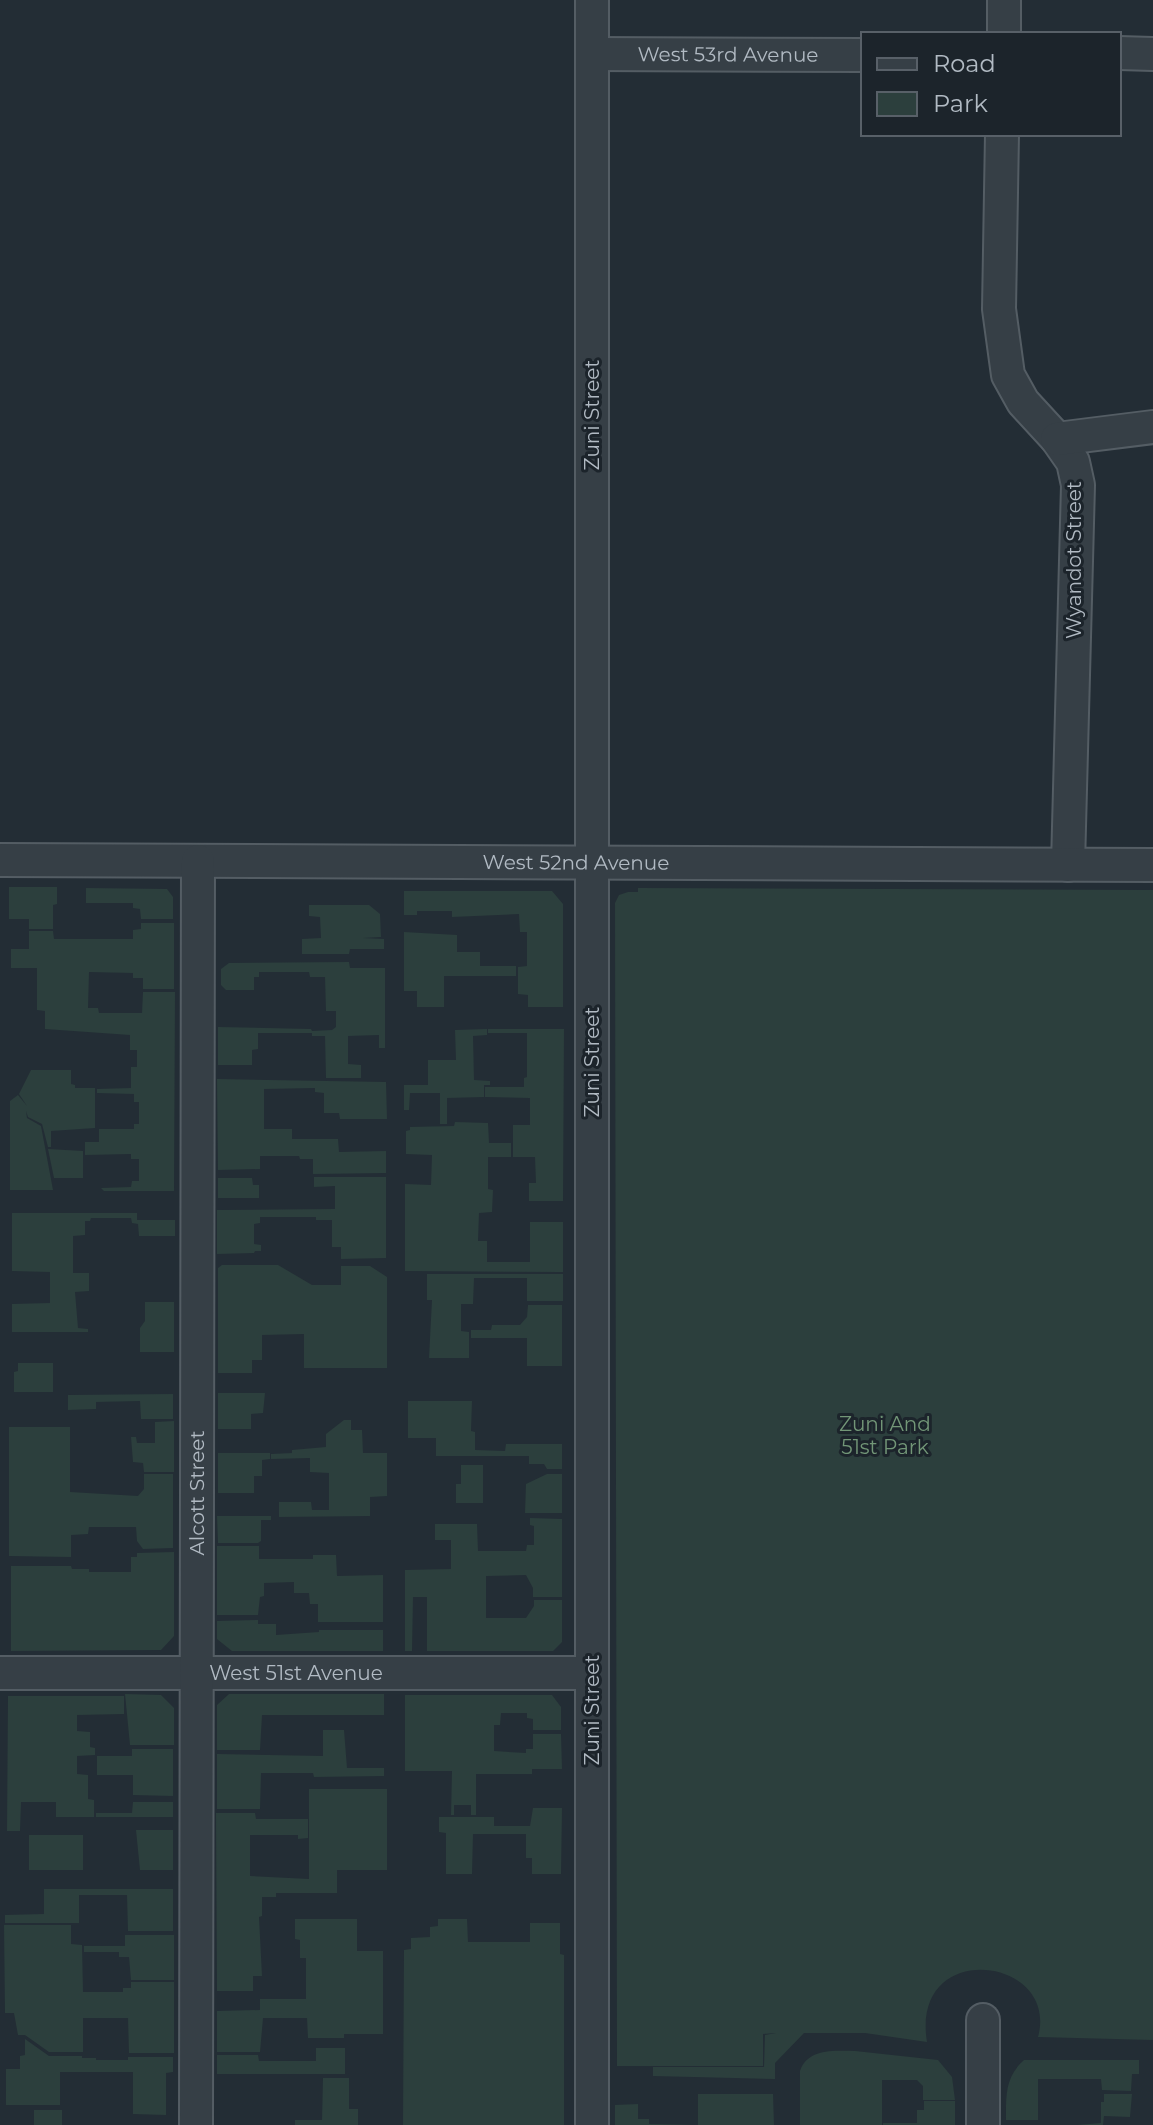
<svg xmlns="http://www.w3.org/2000/svg" width="1153" height="2125" font-family="Montserrat,sans-serif">
  <rect width="100%" height="100%" fill="#232d35"/>
  <!-- green -->
  <g fill="#2c3f3d">
    <polygon points="9,887 57,887 57,904 53,905 53,929 29,929 29,919 9,919"/>
    <polygon points="86,888 167,889 173,897 173,919 141,919 140,909 133,908 133,903 86,903"/>
    <path d="M638 888 1153 890V2040L1038 2037C1060 1956 910 1937 927 2042L865 2033H804L775 2063V2079L653 2076V2067H764L765 2035 776 2033 763 2034V2066H617L615 903 619 895 628 892H638Z"/>
    <polygon points="404,891 552,891 563,904 563,1007 528,1007 528,995 518,994 518,967 527,966 527,932 520,932 519,914 452,917 452,911 417,911 417,915 404,915"/>
    <polygon points="309,905 369,905 380,914 381,937 363,938 384,939 384,949 350,949 349,954 302,954 302,939 321,938 320,917 309,916"/>
    <polygon points="141,923 174,923 174,989 143,989 143,978 133,978 133,973 89,972 88,1008 98,1008 99,1013 142,1013 143,992 175,992 174,1191 104,1191 101,1188 131,1187 132,1181 139,1181 139,1159 131,1159 131,1154 85,1155 85,1142 99,1142 99,1129 134,1129 134,1124 139,1124 139,1102 134,1102 134,1094 97,1093 97,1089 131,1088 131,1067 137,1067 137,1050 130,1050 130,1035 45,1029 45,1011 37,1010 37,968 11,968 11,949 29,949 29,931 53,931 54,939 133,939 133,930 141,929"/>
    <polygon points="404,932 457,935 457,952 480,952 480,966 516,966 516,976 444,976 444,1007 417,1007 417,991 404,991"/>
    <polygon points="349,962 350,968 385,968 385,1048 379,1048 379,1035 348,1036 348,1064 361,1065 361,1078 326,1078 325,1036 312,1036 312,1033 258,1033 258,1049 252,1050 252,1065 218,1065 218,1027 311,1029 312,1031 332,1030 336,1027 336,1011 326,1011 325,977 310,977 309,972 259,972 259,977 254,977 254,990 226,990 221,985 221,969 229,963"/>
    <polygon points="487,1029 487,1035 473,1036 474,1080 490,1081 490,1085 484,1085 484,1097 447,1098 447,1124 440,1124 440,1093 410,1093 409,1110 404,1110 404,1085 428,1085 428,1060 456,1060 455,1030"/>
    <polygon points="488,1029 564,1029 563,1201 529,1201 529,1183 536,1183 535,1157 513,1157 513,1125 530,1125 530,1098 485,1097 485,1087 524,1087 524,1078 527,1077 527,1033 488,1033"/>
    <polygon points="31,1070 71,1070 71,1084 75,1085 75,1088 95,1088 95,1128 51,1131 51,1147 48,1147 42,1124 28,1117 26,1111 27,1118 41,1126 53,1190 10,1190 10,1101 18,1095 27,1106 19,1094"/>
    <polygon points="217,1079 386,1082 387,1119 340,1119 339,1113 324,1113 324,1093 315,1092 315,1088 264,1089 264,1129 292,1129 292,1139 338,1139 339,1152 386,1151 386,1173 313,1174 313,1159 300,1159 299,1156 260,1156 260,1169 218,1170"/>
    <polygon points="455,1122 488,1123 489,1143 511,1143 511,1157 488,1157 488,1189 493,1190 492,1212 479,1213 478,1241 487,1241 487,1262 530,1262 530,1222 563,1222 563,1272 405,1271 405,1184 431,1185 432,1155 406,1154 406,1131 410,1130 410,1127 454,1126"/>
    <polygon points="48,1149 83,1151 83,1178 54,1178"/>
    <polygon points="314,1177 386,1177 386,1258 341,1259 341,1247 332,1247 332,1220 316,1220 316,1217 260,1217 260,1223 254,1224 254,1244 261,1245 261,1251 255,1251 254,1253 217,1254 217,1210 335,1209 335,1186 314,1187"/>
    <polygon points="218,1178 252,1178 253,1185 259,1185 259,1198 218,1198"/>
    <polygon points="12,1213 137,1213 137,1220 175,1220 175,1236 139,1236 138,1224 132,1223 131,1218 91,1218 90,1221 85,1221 85,1235 73,1236 73,1273 89,1273 89,1291 75,1292 78,1328 88,1329 88,1332 12,1332 12,1304 50,1303 50,1272 12,1271"/>
    <polygon points="222,1265 278,1265 312,1285 341,1285 341,1266 370,1266 387,1277 387,1368 304,1368 304,1334 262,1335 262,1360 252,1360 252,1373 218,1373 218,1268"/>
    <polygon points="427,1274 563,1274 563,1301 527,1301 527,1278 474,1278 473,1304 461,1304 461,1331 469,1332 469,1358 429,1358 432,1300 427,1300"/>
    <polygon points="145,1302 174,1302 174,1352 140,1352 140,1328 145,1321"/>
    <polygon points="528,1305 562,1305 562,1366 527,1366 527,1338 471,1338 471,1330 491,1330 492,1325 520,1325 527,1317"/>
    <polygon points="18,1363 53,1363 53,1392 14,1392 14,1372 18,1371"/>
    <polygon points="218,1393 265,1393 263,1413 251,1414 251,1429 218,1429"/>
    <polygon points="173,1394 173,1419 141,1419 140,1401 96,1402 96,1409 68,1410 68,1395"/>
    <polygon points="408,1401 472,1401 471,1431 475,1432 475,1450 505,1451 506,1444 562,1444 562,1469 547,1469 544,1464 529,1464 529,1456 436,1456 436,1438 408,1438"/>
    <polygon points="344,1420 351,1420 351,1430 362,1430 363,1453 387,1453 387,1496 370,1497 370,1516 279,1517 279,1502 311,1502 312,1510 329,1510 329,1473 310,1472 310,1458 271,1459 271,1454 292,1453 292,1450 326,1447 326,1434"/>
    <polygon points="174,1421 174,1472 144,1472 143,1463 133,1462 131,1437 136,1437 137,1443 155,1443 155,1422"/>
    <polygon points="9,1427 70,1427 70,1492 138,1496 144,1489 144,1474 173,1474 173,1548 143,1549 137,1541 136,1527 89,1527 88,1534 71,1535 71,1557 9,1556"/>
    <polygon points="218,1453 270,1453 270,1459 262,1460 262,1476 254,1476 254,1493 218,1493"/>
    <polygon points="461,1465 483,1465 483,1503 456,1503 456,1484 461,1484"/>
    <polygon points="547,1474 562,1474 562,1513 525,1513 526,1484"/>
    <polygon points="217,1516 271,1516 271,1520 261,1520 261,1541 258,1543 218,1543"/>
    <polygon points="530,1518 562,1519 562,1597 533,1597 533,1588 526,1575 486,1576 486,1618 526,1618 534,1606 534,1600 562,1600 562,1642 553,1651 427,1651 427,1597 413,1597 412,1651 405,1651 405,1570 451,1569 451,1540 435,1540 435,1524 477,1524 478,1551 526,1551 527,1545 534,1545 534,1526 530,1525"/>
    <polygon points="217,1546 259,1546 259,1559 313,1559 313,1555 336,1555 337,1576 383,1575 383,1622 318,1622 318,1604 310,1604 309,1593 294,1593 294,1582 264,1583 264,1596 260,1597 258,1615 217,1615"/>
    <polygon points="174,1552 174,1636 161,1650 11,1651 11,1566 71,1566 72,1569 89,1569 89,1572 131,1572 131,1557 137,1557 137,1553"/>
    <polygon points="258,1620 258,1624 276,1624 276,1635 319,1632 319,1630 383,1630 383,1651 232,1651 217,1639 217,1621"/>
    <polygon points="125,1694 161,1695 174,1708 174,1745 130,1745"/>
    <polygon points="229,1694 384,1694 384,1715 262,1715 260,1750 217,1750 217,1705"/>
    <polygon points="405,1695 552,1695 561,1707 561,1730 533,1730 533,1719 527,1718 527,1713 501,1713 500,1725 494,1725 494,1751 526,1753 526,1749 533,1749 533,1734 561,1734 562,1769 532,1769 532,1774 476,1774 476,1815 471,1815 471,1805 454,1805 454,1815 451,1815 452,1771 405,1771"/>
    <polygon points="8,1696 124,1696 124,1714 77,1715 77,1731 90,1732 90,1747 95,1748 95,1755 77,1756 77,1774 88,1775 88,1799 94,1800 94,1817 56,1817 56,1802 21,1802 20,1831 7,1831"/>
    <polygon points="323,1730 344,1730 347,1768 384,1768 384,1776 314,1777 313,1773 261,1773 260,1809 217,1809 217,1754 323,1756"/>
    <polygon points="132,1749 173,1749 173,1796 133,1795 133,1775 97,1775 97,1756 132,1756"/>
    <polygon points="309,1789 387,1789 387,1870 337,1870 337,1893 276,1893 276,1897 262,1897 262,1916 259,1917 262,1976 253,1976 253,1991 217,1991 216,1813 255,1813 256,1819 308,1819 308,1838 298,1839 298,1835 250,1835 250,1876 309,1879"/>
    <polygon points="133,1802 173,1802 173,1817 96,1817 96,1813 132,1813"/>
    <polygon points="533,1808 562,1808 561,1874 532,1874 532,1858 526,1858 526,1834 473,1834 472,1874 446,1874 446,1833 439,1832 439,1817 494,1817 494,1826 530,1826"/>
    <polygon points="136,1830 173,1830 173,1870 140,1870"/>
    <rect x="29" y="1835" width="54" height="35"/>
    <polygon points="44,1889 173,1889 173,1931 128,1931 127,1895 79,1895 79,1923 5,1923 5,1915 44,1914"/>
    <polygon points="295,1919 357,1919 357,1951 383,1951 383,2034 344,2034 344,2038 308,2038 307,2018 263,2018 260,2052 217,2052 217,2011 260,2010 260,1999 306,1999 306,1958 300,1958 300,1940 295,1939"/>
    <polygon points="438,1919 467,1919 468,1942 530,1942 530,1923 560,1923 560,1954 564,1955 564,2125 403,2125 404,1950 411,1949 411,1938 430,1937 430,1927 438,1926"/>
    <polygon points="4,1925 71,1925 71,1944 82,1945 83,1992 123,1992 123,1988 131,1988 131,1982 174,1982 174,2053 129,2053 128,2018 83,2018 83,2052 49,2052 25,2035 18,2035 14,2013 5,2013"/>
    <polygon points="125,1935 174,1935 174,1980 131,1980 129,1957 119,1957 119,1952 84,1952 84,1946 125,1946"/>
    <polygon points="25,2039 49,2056 82,2056 82,2058 96,2058 96,2060 128,2060 128,2057 173,2057 173,2072 166,2073 166,2115 133,2114 133,2072 60,2072 60,2105 6,2105 6,2069 20,2069 20,2056 25,2055"/>
    <polygon points="316,2048 345,2048 345,2074 217,2074 217,2055 258,2055 259,2061 316,2061"/>
    <path d="M855 2051 938 2060 952 2077 955 2100H923V2086L917 2080H882V2125H800V2071C808 2048 835 2051 855 2051Z"/>
    <path d="M1024 2060H1139V2074H1132L1131 2091 1102 2090 1101 2079H1038V2120H1006C1006 2095 1005 2077 1024 2060Z"/>
    <polygon points="323,2078 349,2078 349,2109 358,2109 358,2125 295,2125 295,2120 322,2120"/>
    <polygon points="698,2094 773,2094 774,2125 698,2125"/>
    <polygon points="1104,2094 1132,2094 1130,2117 1104,2116 1103,2125 1077,2125 1101,2123 1101,2102 1104,2102"/>
    <polygon points="924,2101 955,2101 955,2125 883,2125 883,2123 917,2123 917,2110 924,2110"/>
    <polygon points="638,2104 638,2119 649,2119 649,2124 696,2125 615,2125 615,2105"/>
    <rect x="34" y="2110" width="28" height="15"/>
  </g>
  <g fill="none" stroke-linecap="round" stroke-linejoin="round">
    <defs>
      <g id="minor">
        <polyline points="1004,34 1004,0"/>
        <polyline points="1119,53 1153,54"/>
        <path id="s1" d="M592 54 863 55"/>
        <polyline points="1002,134 999,309 1008,375 1023,402 1057,439 1073,462 1078,485 1068,865"/>
        <polyline points="1057,439 1153,427"/>
        <path id="s2" d="M0 860 1153 865"/>
        <path id="s3" d="M0 1673H592"/>
        <polyline points="983,2020 983,2125"/>
        <path id="s4" d="M196 2125 198 861"/>
        <polyline points="592,2125 592,0"/>
      </g>
    </defs>
    <!-- minor casing -->
    <use href="#minor" stroke="#545d64" stroke-width="36"/>
    <!-- minor -->
    <use href="#minor" stroke="#363f46" stroke-width="32"/>
  </g>
  <g text-anchor="middle" stroke-width="6" stroke-linejoin="round" paint-order="stroke">
    <!-- street labels -->
    <g font-size="20" fill="#b1bac3" stroke="#1c242b">
      <text dy="7" stroke="none"><textPath href="#s1" startOffset="136">West 53rd Avenue</textPath></text>
      <text transform="translate(592 415) rotate(-90)" y="7">Zuni Street</text>
      <text transform="translate(1074 560) rotate(-90)" y="7">Wyandot Street</text>
      <text dy="7" stroke="none"><textPath href="#s2" startOffset="576">West 52nd Avenue</textPath></text>
      <text transform="translate(592 1062) rotate(-90)" y="7">Zuni Street</text>
      <text dy="7" stroke="none"><textPath href="#s4" startOffset="632">Alcott Street</textPath></text>
      <text dy="7" stroke="none"><textPath href="#s3" startOffset="296">West 51st Avenue</textPath></text>
      <text transform="translate(592 1710) rotate(-90)" y="7">Zuni Street</text>
    </g>
    <!-- park labels -->
    <g font-size="20" fill="#729677" stroke="#1c242b">
      <text x="885" y="1431">Zuni And<tspan x="885" dy="23">51st Park</tspan></text>
    </g>
  </g>
  <!-- legend -->
  <rect x="861" y="32" width="260" height="104" fill="#1c242b" stroke="#586068" stroke-width="2"/>
  <rect x="877" y="58" width="40" height="12" fill="#363f46" stroke="#586068" stroke-width="2"/>
  <text x="933" y="72" font-size="24" fill="#b1bac3">Road</text>
  <rect x="877" y="92" width="40" height="24" fill="#2c3f3d" stroke="#586068" stroke-width="2"/>
  <text x="933" y="112" font-size="24" fill="#b1bac3">Park</text>
</svg>
